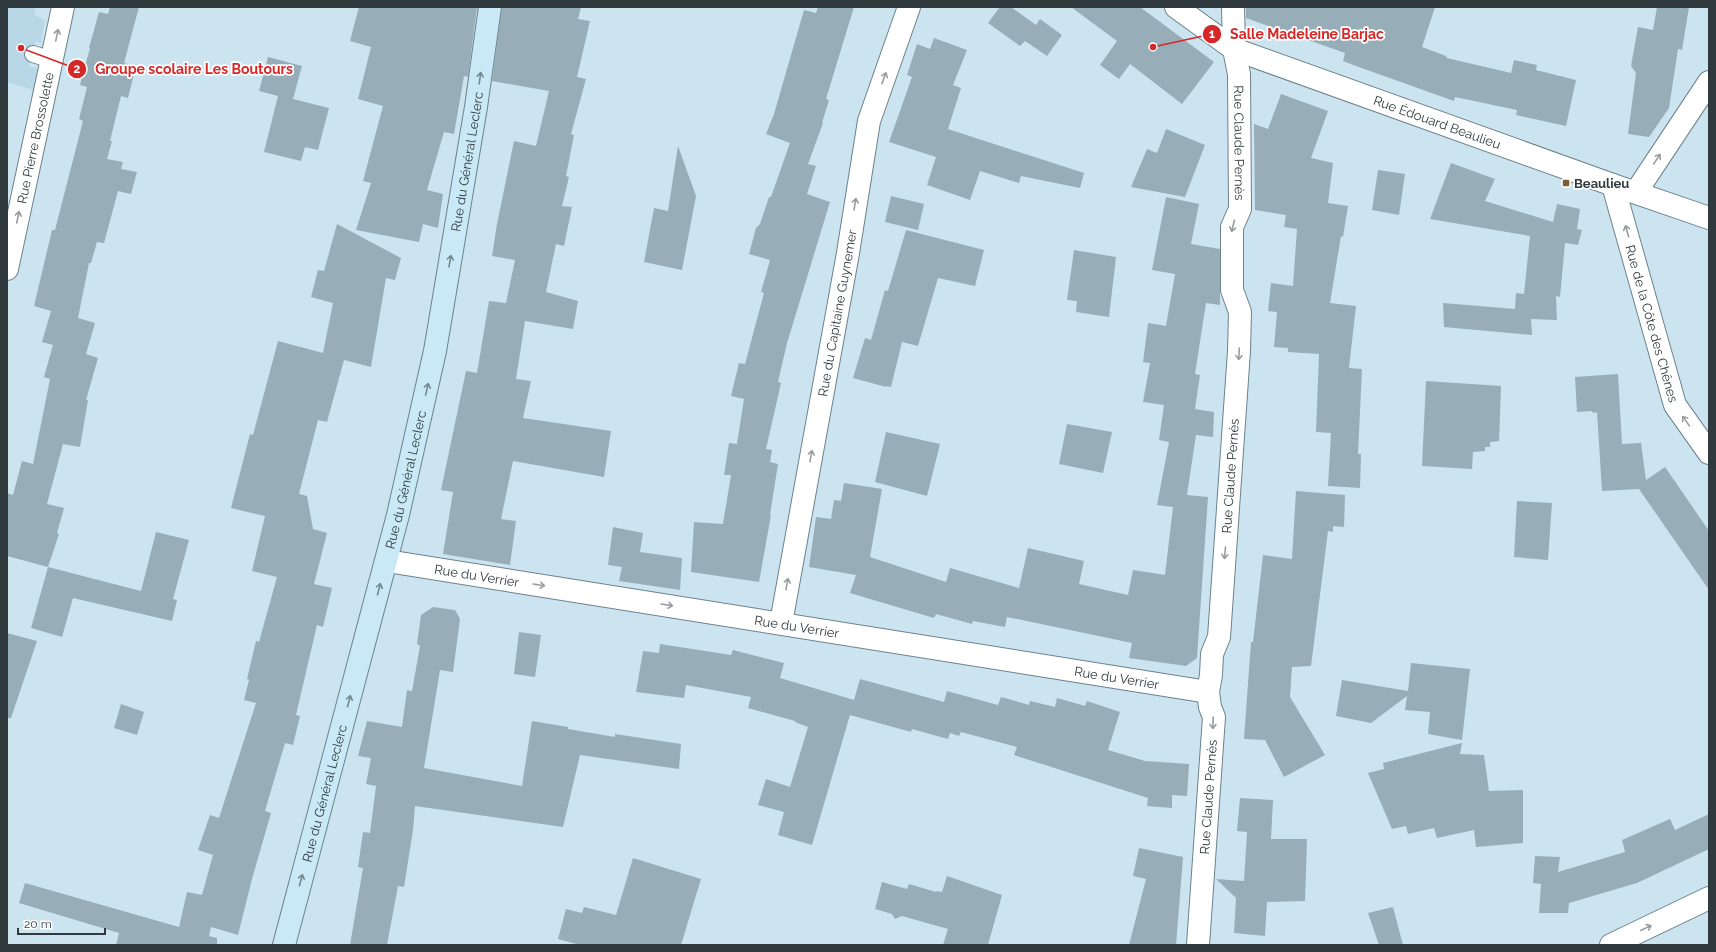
<svg xmlns="http://www.w3.org/2000/svg" width="1716" height="952" font-family="Raleway,sans-serif">
  <rect width="100%" height="100%" fill="#cce4f0"/>
  <!-- built -->
  <polygon fill="#b9d8e7" points="7,7 36,7 34,14 45,21 41,43 36,41 29,66 38,69 33,90 7,82"/>
  <!-- building -->
  <g fill="#97aeb9">
    <polygon points="110,7 139,7 124,63 136,66 128,98 121,96 110,141 112,141 107,159 123,162 121,169 137,172 131,194 118,191 104,243 97,242 91,263 89,263 78,318 95,323 86,354 98,358 86,400 88,400 80,447 63,444 47,504 64,508 57,533 59,534 48,567 7,556 7,493 13,495 22,461 33,464 50,379 44,377 53,345 42,342 51,311 34,306 52,230 55,230 83,121 79,119 87,87 80,85 90,48 89,48 99,12 108,14"/>
    <polygon points="359,7 477,7 468,77 464,76 454,134 444,132 427,190 443,194 438,228 423,224 419,242 356,230 371,183 363,181 383,106 358,99 371,47 350,41"/>
    <polygon points="502,7 581,7 578,19 590,21 577,77 586,79 571,134 574,135 566,176 569,177 562,206 572,207 564,246 556,244 546,292 578,301 573,329 525,321 516,379 531,381 523,418 611,431 604,477 513,461 501,519 516,521 510,565 443,554 453,492 441,490 466,371 477,373 489,301 506,303 515,260 492,256 497,224 514,141 536,146 549,91 492,81"/>
    <polygon points="818,7 854,7 826,99 829,100 822,123 823,123 808,164 816,166 807,194 830,202 787,343 778,382 781,383 766,449 772,450 770,462 778,464 770,515 771,515 759,582 691,572 694,522 723,524 731,475 724,475 729,443 737,444 744,399 731,396 739,363 745,364 764,293 761,292 770,260 749,254 756,228 760,224 769,197 771,197 790,143 766,134 774,114 804,10 816,13"/>
    <polygon points="1000,7 1011,7 1036,25 1040,19 1062,35 1047,56 1025,41 1020,46 988,23"/>
    <polygon points="1071,7 1140,7 1214,62 1182,104 1130,64 1119,79 1100,65 1117,41"/>
    <polygon points="1246,7 1435,7 1422,47 1446,56 1447,58 1511,73 1514,60 1537,65 1536,70 1576,80 1566,126 1516,115 1517,110 1455,97 1454,101 1356,66 1343,61 1345,53 1246,18"/>
    <polygon points="1657,7 1689,7 1682,50 1678,49 1669,108 1649,137 1628,134 1636,73 1631,66 1638,27 1653,30"/>
    <polygon points="934,38 967,50 953,85 961,88 948,129 1084,173 1080,188 1021,176 1019,183 980,171 970,200 927,185 936,157 889,142 912,77 907,75 917,44 930,49"/>
    <polygon points="268,57 302,66 293,99 329,108 318,150 305,147 301,161 264,152 278,96 259,91"/>
    <polygon points="1281,94 1328,111 1311,158 1333,163 1328,203 1348,206 1343,237 1341,236 1330,303 1356,306 1349,368 1362,369 1358,454 1361,454 1360,488 1328,486 1331,433 1316,432 1319,354 1288,352 1288,348 1274,347 1277,312 1268,311 1271,283 1293,286 1297,229 1284,227 1286,215 1255,210 1254,124 1268,129"/>
    <polygon points="1166,129 1205,145 1185,197 1131,187 1147,149 1157,153"/>
    <polygon points="678,146 696,196 682,270 644,262 654,208 668,211"/>
    <polygon points="1451,163 1495,179 1485,201 1553,222 1557,204 1580,209 1577,229 1582,230 1578,245 1565,243 1560,297 1556,296 1557,320 1531,319 1532,335 1444,327 1443,303 1515,309 1516,293 1524,294 1530,236 1430,219"/>
    <polygon points="1378,170 1405,174 1399,215 1372,210"/>
    <polygon points="891,196 924,204 918,230 885,222"/>
    <polygon points="1166,197 1199,204 1191,244 1220,249 1220,305 1206,303 1195,374 1200,375 1195,409 1214,412 1213,437 1196,435 1187,495 1208,497 1197,658 1186,666 1129,658 1132,643 1007,617 1005,627 973,621 972,624 936,614 934,618 850,593 856,575 809,567 816,517 831,519 834,500 841,501 844,483 882,489 870,557 946,582 950,568 1019,588 1028,548 1084,561 1079,584 1128,595 1133,570 1165,575 1173,507 1157,505 1169,442 1159,440 1164,405 1143,402 1150,363 1143,362 1148,323 1166,326 1175,274 1152,270"/>
    <polygon points="337,224 401,258 395,280 386,278 371,367 344,360 327,422 318,420 299,494 307,496 313,529 327,533 314,584 332,588 323,627 317,625 296,715 300,716 293,745 285,743 265,811 271,813 252,879 238,935 211,927 209,936 217,938 217,945 116,945 119,933 19,903 25,883 179,927 187,892 202,895 213,855 198,850 210,815 219,818 256,703 244,700 249,680 247,679 256,641 259,642 277,577 252,571 265,516 231,508 250,434 253,435 278,341 323,353 333,303 311,297 318,270 324,271"/>
    <polygon points="906,230 984,250 975,286 938,278 918,346 902,342 891,387 886,386 886,387 853,378 865,338 871,340 885,290 888,291"/>
    <polygon points="1074,250 1116,257 1109,317 1076,312 1077,301 1067,300"/>
    <polygon points="1618,374 1622,444 1641,443 1646,480 1665,467 1709,531 1709,590 1639,489 1602,491 1597,412 1593,413 1592,411 1577,412 1575,377"/>
    <polygon points="1426,381 1501,386 1499,441 1490,442 1490,447 1485,447 1485,451 1473,452 1472,469 1422,466"/>
    <polygon points="1067,424 1112,432 1103,473 1059,464"/>
    <polygon points="886,432 940,444 927,496 875,482"/>
    <polygon points="1296,491 1345,495 1344,527 1333,526 1333,532 1328,531 1311,666 1292,667 1290,697 1325,755 1284,777 1265,740 1244,739 1251,642 1253,642 1263,555 1292,559"/>
    <polygon points="1517,501 1552,503 1548,560 1514,557"/>
    <polygon points="613,527 643,533 640,552 682,558 680,590 619,581 622,567 608,565"/>
    <polygon points="156,532 189,540 173,599 177,600 172,621 73,598 62,637 31,628 48,567 141,591"/>
    <polygon points="433,607 455,610 460,619 453,672 440,670 424,768 522,786 532,721 568,727 568,729 615,737 615,734 681,744 679,769 580,755 563,827 415,806 413,830 404,887 398,886 387,945 350,945 363,868 358,867 363,832 370,833 376,786 366,784 371,758 358,756 367,721 402,727 407,690 412,691 420,646 417,644 421,615"/>
    <polygon points="519,632 541,635 535,677 514,674"/>
    <polygon points="7,633 37,641 11,718 7,718"/>
    <polygon points="660,644 731,655 733,650 784,663 780,678 854,700 860,679 944,702 947,691 998,705 1001,697 1029,705 1030,701 1055,707 1057,698 1085,706 1087,701 1120,712 1108,750 1145,761 1189,764 1187,796 1172,795 1172,808 1147,806 1148,798 1014,755 1017,747 961,732 959,736 950,733 948,739 912,729 911,732 850,715 812,845 778,835 784,812 758,805 766,779 790,787 808,727 795,722 795,721 748,708 751,697 686,685 684,698 636,692 643,651 659,653"/>
    <polygon points="1411,663 1470,669 1462,740 1428,734 1430,712 1405,710 1407,696 1371,723 1336,716 1342,680 1408,691"/>
    <polygon points="121,704 144,712 137,735 114,728"/>
    <polygon points="1462,743 1460,754 1484,755 1489,791 1523,790 1523,843 1476,847 1474,830 1437,838 1434,828 1408,834 1406,826 1392,829 1368,773 1384,769 1383,763"/>
    <polygon points="1240,798 1273,800 1271,839 1307,839 1305,901 1267,902 1265,936 1234,933 1236,898 1216,879 1244,881 1247,832 1237,831"/>
    <polygon points="1709,814 1709,849 1637,883 1569,903 1568,913 1539,913 1541,884 1533,883 1535,856 1560,857 1558,872 1625,852 1622,840 1670,819 1675,830"/>
    <polygon points="1139,848 1183,857 1176,945 1129,945 1146,879 1133,876"/>
    <polygon points="633,858 701,879 681,945 580,945 558,939 566,909 582,913 584,907 616,915"/>
    <polygon points="947,876 1002,895 988,945 943,945 948,929 902,916 895,919 892,914 875,909 882,882 907,889 909,884 936,892 937,891 942,892"/>
    <polygon points="1393,907 1403,945 1379,945 1368,913"/>
  </g>
  <g fill="none" stroke-linecap="round" stroke-linejoin="round">
    <defs>
      <polyline id="service" points="33,54 52,60"/>
      <g id="minor">
        <path id="s1" d="M1176 7 1234 49 1239 74 1240 209 1232 227V290L1240 312 1239 351 1219 637 1212 654 1211 675 1208 692 1210 707 1214 717 1198 945"/>
        <path id="s2" d="M1613 185 1675 405 1709 453"/>
        <polyline points="1636,192 1709,82"/>
        <path id="s3" d="M7 269 63 7"/>
        <path id="s4" d="M387 561 1208 692"/>
        <path id="s5" d="M781 623 848 253 869 121 909 7"/>
        <polyline points="1611,945 1709,898"/>
      </g>
      <g id="tertiary">
        <path id="s6" d="M1233 7 1234 49 1613 185 1709 218"/>
      </g>
      <g id="secondary">
        <path id="s7" d="M284 945 398 515 435 351 476 107 490 7"/>
      </g>
    </defs>
    <!-- service casing -->
    <use href="#service" stroke="#6c828d" stroke-width="18"/>
    <!-- minor casing -->
    <use href="#minor" stroke="#6c828d" stroke-width="24"/>
    <!-- tertiary casing -->
    <use href="#tertiary" stroke="#6c828d" stroke-width="24"/>
    <!-- secondary casing -->
    <use href="#secondary" stroke="#6c828d" stroke-width="24"/>
    <!-- service -->
    <use href="#service" stroke="#fff" stroke-width="16"/>
    <!-- minor -->
    <use href="#minor" stroke="#fff" stroke-width="22"/>
    <!-- tertiary -->
    <use href="#tertiary" stroke="#fff" stroke-width="22"/>
    <!-- secondary -->
    <use href="#secondary" stroke="#c9e9f7" stroke-width="22"/>
  </g>
  <!-- one-way arrows -->
  <defs><path id="oneway-shaft" d="M-6 0H5M1.5-3L5.5 0L1.5 3" fill="none" stroke-width="1.6" stroke-linecap="round" stroke-linejoin="round"/></defs>
  <g stroke="#989c9e">
    <use href="#oneway-shaft" transform="translate(57 35) rotate(-78)"/>
    <use href="#oneway-shaft" transform="translate(884 78) rotate(-70)"/>
    <use href="#oneway-shaft" transform="translate(1657 159) rotate(-56)"/>
    <use href="#oneway-shaft" transform="translate(855 204) rotate(-81)"/>
    <use href="#oneway-shaft" transform="translate(18 217) rotate(-78)"/>
    <use href="#oneway-shaft" transform="translate(1233 226) rotate(104)"/>
    <use href="#oneway-shaft" transform="translate(1627 231) rotate(-106)"/>
    <use href="#oneway-shaft" transform="translate(1239 354) rotate(93)"/>
    <use href="#oneway-shaft" transform="translate(1686 421) rotate(-125)"/>
    <use href="#oneway-shaft" transform="translate(811 456) rotate(-80)"/>
    <use href="#oneway-shaft" transform="translate(1225 553) rotate(95)"/>
    <use href="#oneway-shaft" transform="translate(787 584) rotate(-80)"/>
    <use href="#oneway-shaft" transform="translate(539 585) rotate(9)"/>
    <use href="#oneway-shaft" transform="translate(667 605) rotate(9)"/>
    <use href="#oneway-shaft" transform="translate(1213 723) rotate(91)"/>
    <use href="#oneway-shaft" transform="translate(1646 928) rotate(-25)"/>
  </g>
  <g stroke="#758991">
    <use href="#oneway-shaft" transform="translate(480 78) rotate(-82)"/>
    <use href="#oneway-shaft" transform="translate(450 261) rotate(-80)"/>
    <use href="#oneway-shaft" transform="translate(427 389) rotate(-77)"/>
    <use href="#oneway-shaft" transform="translate(379 589) rotate(-75)"/>
    <use href="#oneway-shaft" transform="translate(349 701) rotate(-75)"/>
    <use href="#oneway-shaft" transform="translate(301 880) rotate(-75)"/>
  </g>
  <!-- markers -->
  <rect fill="#7b5f32" stroke="#fff" stroke-width="1.5" x="1562" y="179" width="8" height="8" rx="2"/>
  <g text-anchor="middle" stroke-width="3.5" stroke-linejoin="round" paint-order="stroke">
    <!-- street labels -->
    <g font-size="13" fill="#303a3e" stroke="#fff">
      <text dy="5" stroke="none"><textPath href="#s6" startOffset="258">Rue Édouard Beaulieu</textPath></text>
      <text dy="5" stroke="none"><textPath href="#s3" startOffset="134">Rue Pierre Brossolette</textPath></text>
      <text dy="5" stroke="none"><textPath href="#s1" startOffset="166">Rue Claude Pernès</textPath></text>
      <text dy="5" stroke="none"><textPath href="#s7" startOffset="805">Rue du Général Leclerc</textPath></text>
      <text dy="5" stroke="none"><textPath href="#s5" startOffset="315">Rue du Capitaine Guynemer</textPath></text>
      <text dy="5" stroke="none"><textPath href="#s2" startOffset="144">Rue de la Côte des Chênes</textPath></text>
      <text transform="translate(1230 476) rotate(-86)" y="5">Rue Claude Pernès</text>
      <text dy="5" stroke="none"><textPath href="#s7" startOffset="481">Rue du Général Leclerc</textPath></text>
      <text dy="5" stroke="none"><textPath href="#s4" startOffset="91">Rue du Verrier</textPath></text>
      <text dy="5" stroke="none"><textPath href="#s4" startOffset="415">Rue du Verrier</textPath></text>
      <text dy="5" stroke="none"><textPath href="#s4" startOffset="739">Rue du Verrier</textPath></text>
      <text dy="5" stroke="none"><textPath href="#s7" startOffset="157">Rue du Général Leclerc</textPath></text>
      <text transform="translate(1208 797) rotate(-86)" y="5">Rue Claude Pernès</text>
    </g>
    <!-- poi labels -->
    <g font-size="13" font-weight="bold" fill="#303a3e" stroke="#fff" text-anchor="start">
      <text x="1574" y="188">Beaulieu</text>
    </g>
  </g>
  <!-- callouts -->
  <path fill="none" stroke="#d62828" stroke-width="1.5" d="M1153 47L1212 34M21 48L77 69"/>
  <g fill="#d62828" stroke="#fff" stroke-width="1.5">
    <circle cx="1153" cy="47" r="4"/>
    <circle cx="21" cy="48" r="4"/>
    <circle cx="1212" cy="34" r="10"/>
    <circle cx="77" cy="69" r="10"/>
  </g>
  <g font-size="12" text-anchor="middle" font-weight="bold" fill="#fff">
    <text x="1212" y="38">1</text>
    <text x="77" y="73">2</text>
  </g>
  <g font-size="14" text-anchor="middle" font-weight="bold" fill="#d62828" stroke="#fff" stroke-width="3.5" stroke-linejoin="round" paint-order="stroke">
    <text x="1307" y="39">Salle Madeleine Barjac</text>
    <text x="194" y="74">Groupe scolaire Les Boutours</text>
  </g>
  <!-- border -->
  <rect width="1716" height="952" fill="none" stroke="#303a3e" stroke-width="16"/>
  <!-- scale -->
  <path d="M18 928v6h87v-6" fill="none" stroke="#303a3e" stroke-width="2"/>
  <text x="24" y="928" font-size="12" fill="#303a3e" stroke="#ffffff" stroke-width="3" paint-order="stroke">20 m</text>
</svg>
